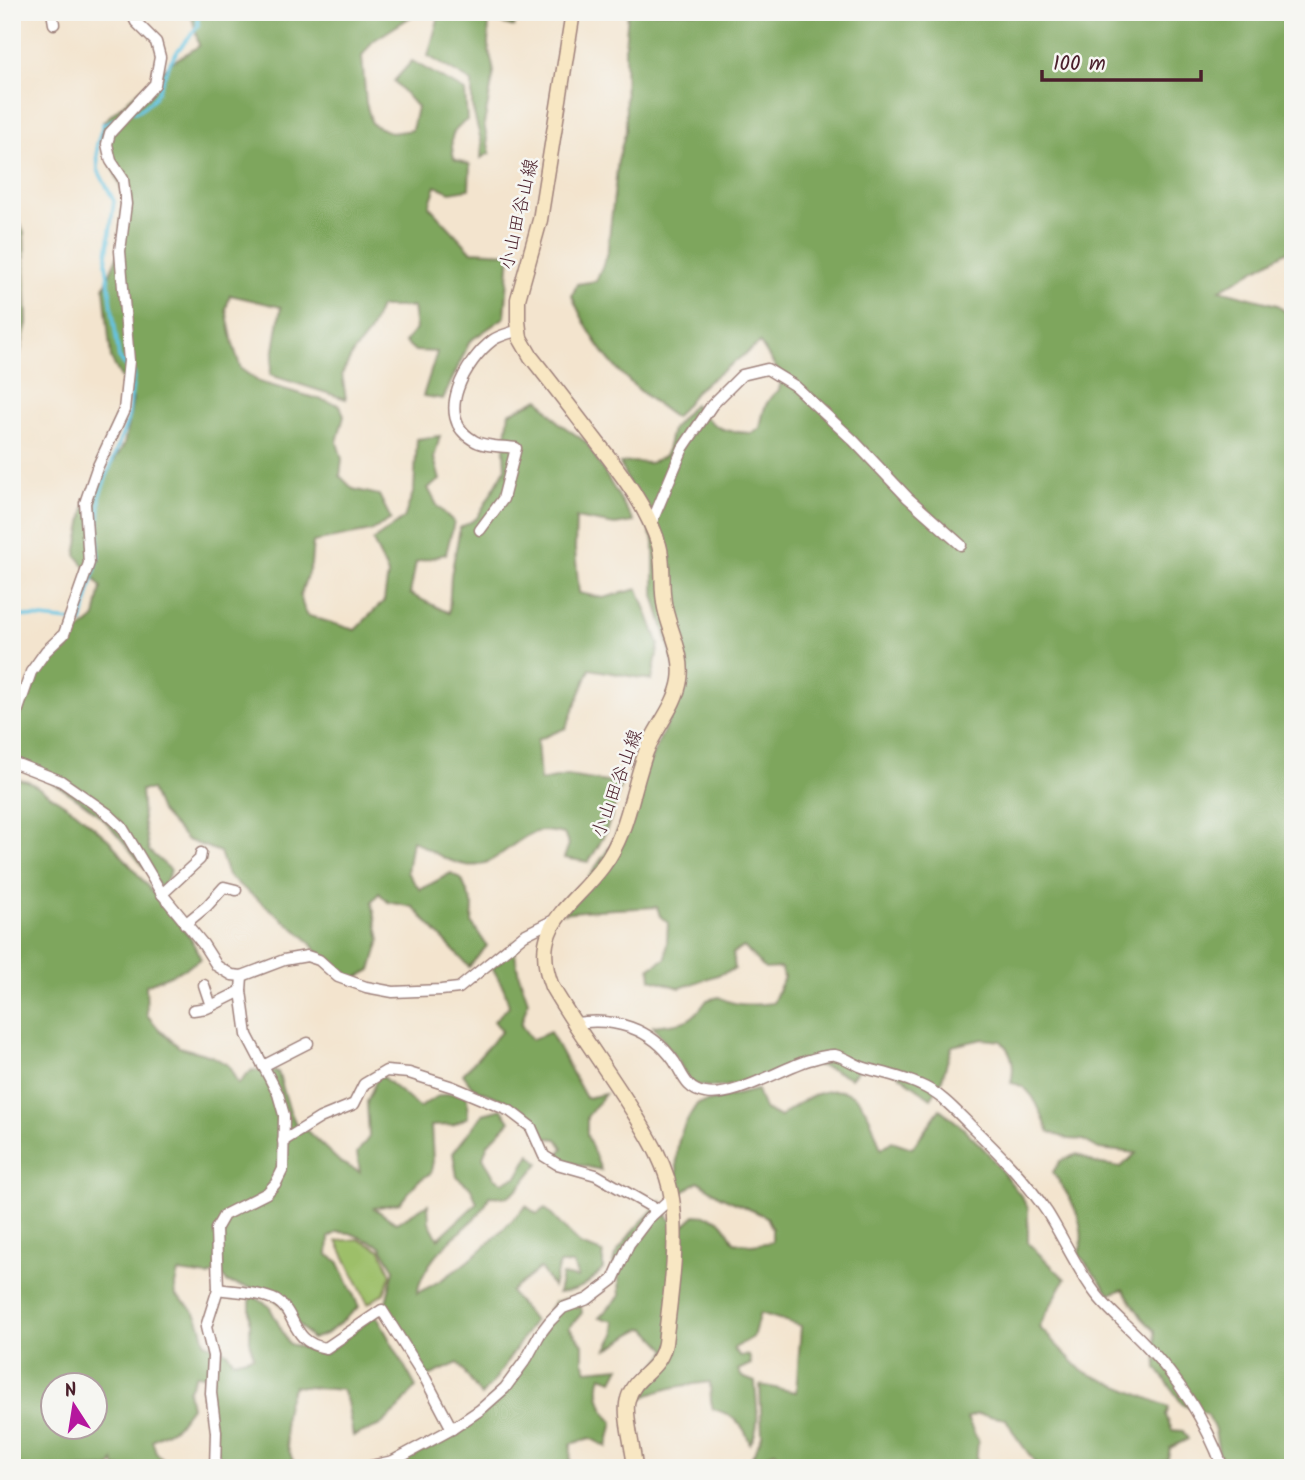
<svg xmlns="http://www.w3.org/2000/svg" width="1305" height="1480" font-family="Kalam,'Klee One',sans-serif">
  <rect width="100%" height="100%" fill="#f6f6f2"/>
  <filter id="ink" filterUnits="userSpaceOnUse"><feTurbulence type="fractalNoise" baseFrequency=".0143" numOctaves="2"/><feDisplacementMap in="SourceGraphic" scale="14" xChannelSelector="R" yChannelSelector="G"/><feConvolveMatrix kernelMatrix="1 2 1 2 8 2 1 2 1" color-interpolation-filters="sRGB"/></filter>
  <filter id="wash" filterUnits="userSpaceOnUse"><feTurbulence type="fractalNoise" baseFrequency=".00686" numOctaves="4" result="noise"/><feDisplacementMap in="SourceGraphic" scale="28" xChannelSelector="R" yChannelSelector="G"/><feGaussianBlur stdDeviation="1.57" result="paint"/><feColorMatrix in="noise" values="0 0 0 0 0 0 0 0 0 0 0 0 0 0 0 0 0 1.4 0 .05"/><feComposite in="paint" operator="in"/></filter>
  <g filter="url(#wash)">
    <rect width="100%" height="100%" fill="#f3e4ce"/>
    <!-- green -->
    <polygon fill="#9dbf69" stroke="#746f4a" stroke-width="2" points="358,1239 381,1250 391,1275 384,1293 368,1304 337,1241"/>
    <!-- forest -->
    <g fill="#7ea65d" stroke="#646244" stroke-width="2" fill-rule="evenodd">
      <path d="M191 12H405L412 16 373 41 362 56 366 103 372 124 391 133 412 130 417 107 394 81 412 61 465 91 467 120C449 131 450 139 454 159L470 165 469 189 450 192 436 186 429 206 471 251 510 253 505 317 470 341 443 399 423 396 437 352 415 351 405 342 416 329 413 307H380L369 333 353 353 342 374 346 399 270 375 281 307 230 295 226 309 233 344 241 369 259 382 340 405 344 416 337 442 342 459 340 476 353 489 379 495 391 519 371 531 313 542 311 564 300 596 306 615 355 630 384 601 388 574 373 541 404 518 414 490 417 439 440 436 434 458 440 480 428 488 438 507 454 522 446 554 416 562 410 594 449 613 451 575 460 528 477 518 505 469 504 452 509 413 539 399 559 423 586 442 634 522 615 525 576 518 575 549 579 593 603 598 638 589 659 644 652 680 590 669 566 728 537 740 540 781 567 776 621 784C613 813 606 838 588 862L564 858 569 844 564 834C558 833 550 831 543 831 516 832 496 871 466 865 447 862 428 849 412 840L407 872 420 890 451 873 462 880 473 906 472 923 487 946 469 967 413 907 388 902 379 893 372 902 380 940 371 970 354 979 321 956 305 937 228 876 220 852 187 840 160 811 151 790H141L143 820 149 851 171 870 162 889C143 867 125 842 105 821 80 796 44 777 12 763V722L28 698 47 657 95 618 101 587 76 555 85 507 124 445 133 399 111 359 104 288 119 252 124 195 102 141 103 122 172 62 199 46Z"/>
      <polygon points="440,12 518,12 514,27 489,19 488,45 494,72 484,124 490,153 481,158 482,144 472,106 472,82 428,56"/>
      <path d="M628 12H1293V248L1220 290 1277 305 1293 318V1468H1235L1219 1455 1215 1430 1207 1414 1183 1405 1157 1368 1155 1331 1142 1318 1123 1289 1110 1294 1079 1254C1089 1224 1069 1196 1053 1172L1060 1161 1077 1154 1095 1163 1121 1167 1136 1153 1099 1149 1083 1140 1068 1139 1049 1132C1040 1113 1034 1085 1011 1083 1015 1066 1013 1053 1001 1041L983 1039 952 1046 941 1082 931 1098 892 1070 865 1062 851 1078C838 1072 825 1065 810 1065 768 1067 731 1099 689 1082L679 1062 653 1026C683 1022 689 1026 707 1000L719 997C736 1007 754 1005 773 1003L784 977 781 968 765 969 744 947 733 953 735 969 680 988 651 979 650 968 666 958 668 923 660 916 657 907C626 909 595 909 564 913L611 845 682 691 654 595V542L620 463 630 462 650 463 666 455 672 429 694 404C714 429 721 432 753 433L760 428C763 412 765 399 779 390L782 377 760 343 698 389 675 418C624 381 597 355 572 296L577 284 596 281 607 256 618 160 626 130 625 47Z"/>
      <polygon points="12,200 24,233 27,323 18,363 12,371"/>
      <path d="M12 778 28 781 75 811 109 840 190 937 201 959 180 971 146 985 147 1015 158 1028 179 1047 212 1056 229 1066 238 1084 252 1070 278 1072 289 1108 298 1129 306 1130 341 1163 360 1172 357 1153 369 1137 367 1102 379 1074 420 1108C435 1095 448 1090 467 1096L468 1117 453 1125 431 1126 433 1161 431 1173 417 1182 400 1203 374 1208 396 1223 428 1204 429 1222 438 1239 477 1203 471 1188 457 1177 453 1153 483 1114 502 1109 510 1121 488 1144 483 1157 494 1177 502 1182 517 1177 530 1154 539 1163 519 1188 507 1197 489 1196C485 1210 477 1216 466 1226 444 1246 424 1263 417 1293 461 1273 493 1240 526 1206L537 1214 545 1208 580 1245 603 1253V1269C589 1284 579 1291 558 1293L562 1275 578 1278 573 1264H559L553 1287 540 1268 510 1292 534 1321 495 1380 481 1396 458 1363 427 1377 385 1306 394 1270 381 1246 350 1233 338 1232 329 1237 328 1255 338 1261 359 1307 328 1333 312 1339 278 1302 257 1289 228 1283 219 1271 208 1276 178 1272 175 1285 176 1296C197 1310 200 1319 205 1343L227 1352 234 1361 254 1356 250 1344V1294L269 1306 289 1344 325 1354 376 1315 416 1387 399 1408 381 1425 353 1436 347 1402 342 1390 294 1386C280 1411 282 1443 297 1468H227L221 1463 217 1453 212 1421 205 1392 206 1375H196L188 1391 191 1407 176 1427 152 1440 156 1452 171 1468H116L114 1461 110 1468H12ZM52 1386H94V1428H52Z"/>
      <polygon points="513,943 519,975 528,1001 521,1025 532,1040 550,1032 586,1098 605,1094 587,1117 587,1135 601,1170 555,1159 563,1148 557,1139 539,1137 533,1122 509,1102 473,1088 463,1074 502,1031 494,1021 509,1006 504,989 492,967 499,963"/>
      <path d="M757 1090 764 1109 780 1117C799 1102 829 1080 854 1096 869 1107 875 1133 881 1149L892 1141 912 1148 940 1109 962 1127 986 1151 1021 1196 1028 1208V1243L1065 1279 1039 1327 1082 1371 1169 1407 1166 1416 1172 1430 1183 1431 1188 1439 1170 1448 1168 1459 1160 1464 1159 1468H1039L1015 1435 1006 1419 977 1414 967 1418 978 1441 976 1465 974 1468H787L775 1452 750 1461 762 1436 760 1385 796 1392 801 1326 760 1313 753 1337 733 1349 740 1356 749 1355 751 1364 738 1370 742 1377 755 1382C756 1402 762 1427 750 1444 745 1425 733 1414 713 1409L711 1401 710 1382C682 1385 657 1389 632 1403V1397L667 1350 646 1328C631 1330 621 1344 607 1349L615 1334 614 1321 599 1318 620 1296 619 1280 613 1264 615 1255 632 1232 661 1201 668 1217 679 1230 695 1215C720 1216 722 1220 734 1242L752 1245 772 1242V1228L767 1217 720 1196 698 1181 679 1195C676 1152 672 1141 697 1104Z"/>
      <path d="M579 1295 582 1313 569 1328 583 1344V1362L587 1370 620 1367 613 1380 601 1376C595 1391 602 1411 613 1422L607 1447 590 1438 571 1444 570 1465 575 1468H373L392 1465 437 1444 486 1411 554 1302Z"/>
    </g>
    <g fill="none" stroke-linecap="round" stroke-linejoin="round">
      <!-- stream -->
      <g stroke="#65c5e3" stroke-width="3.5">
        <path d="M134 112C163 101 159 78 174 56 181 45 191 36 198 25L197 12"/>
        <polyline points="117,119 103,124 97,144 98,170 114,201 106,263 119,358 126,366"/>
        <polyline points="12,615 82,622 98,557 100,494 128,419 134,374 131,371"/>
      </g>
    </g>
  </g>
  <g filter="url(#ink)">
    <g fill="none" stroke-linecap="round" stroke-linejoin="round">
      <defs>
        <g id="minor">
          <polyline points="52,12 54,24"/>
          <polyline points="651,524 683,448 712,405 742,375 767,369 795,386 854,441 908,498 961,545"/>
          <path d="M480 530 503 499 516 448C503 446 483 447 473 440 433 417 466 360 493 340 500 335 511 333 519 330"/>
          <polyline points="12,727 31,672 46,651 64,634 89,563 85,503 97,468 124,410 129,361 120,251 126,204 123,179 111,161 107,144 110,133 155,84 160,57 156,42 136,22 131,12"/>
          <polyline points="12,762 61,781 107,813 122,827 162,894 203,944 217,966 232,975 242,976 284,960 307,956 319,960 338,977 366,987 393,992 441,990 459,988 524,935 554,920"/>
          <polyline points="162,894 200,859 201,853"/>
          <polyline points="185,924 207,906 224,887 236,890"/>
          <polyline points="204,985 211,1006"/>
          <polyline points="193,1010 207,1008 241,991"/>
          <path d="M576 1023C613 1017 651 1028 674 1061 683 1075 686 1090 705 1093 733 1099 780 1069 809 1060 817 1058 828 1054 835 1055 845 1057 855 1065 865 1068 883 1073 903 1077 920 1085 940 1093 955 1110 970 1125 998 1152 1025 1179 1047 1212 1064 1239 1076 1268 1096 1294 1110 1312 1128 1326 1144 1343 1178 1378 1206 1422 1223 1468"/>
          <polyline points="263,1066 308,1043"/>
          <polyline points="283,1141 320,1118 354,1104 364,1084 386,1071 409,1073 453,1087 510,1111 531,1127 544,1156 557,1164 596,1175 657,1210"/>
          <path d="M218 1289C236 1292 260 1292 277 1301 297 1313 291 1343 326 1348L382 1310 425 1378 452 1429"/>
          <polyline points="215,1468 216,1432 211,1393 213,1356 206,1327 218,1289 216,1229 224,1215 267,1193 276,1183 283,1169 284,1115 278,1094 247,1035 241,991 242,976"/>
          <polyline points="362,1468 393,1461 452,1429 480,1410 505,1388 527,1358 540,1334 550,1321 563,1308 588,1299 613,1280 629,1244 648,1219 672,1197"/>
        </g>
        <path id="secondary" d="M573 12 540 220 518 299V321L520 338 531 357C551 382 570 407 590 433 616 467 646 503 659 545 665 565 660 587 665 608 670 632 684 655 680 680 676 706 655 728 646 752 632 789 628 834 603 866 571 909 528 925 552 987 576 1028 605 1067 631 1108 649 1137 667 1165 672 1199 679 1242 670 1300 665 1343 660 1372 635 1374 628 1399 623 1413 634 1450 635 1468"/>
      </defs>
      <!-- minor casing -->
      <use href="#minor" stroke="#9e827c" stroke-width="13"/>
      <!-- secondary casing -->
      <use href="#secondary" stroke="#9e827c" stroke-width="17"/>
      <!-- minor -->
      <use href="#minor" stroke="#fff" stroke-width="10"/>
      <!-- secondary -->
      <use href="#secondary" stroke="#f8e7c3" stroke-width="14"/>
    </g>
  </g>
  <g text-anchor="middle" stroke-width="5" stroke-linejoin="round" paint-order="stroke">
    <!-- street labels -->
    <g font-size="19" fill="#4a1f2b" stroke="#f6f6f2">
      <text transform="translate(518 214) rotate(-77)" y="7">小山田谷山線</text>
      <text transform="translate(616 783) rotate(-70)" y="7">小山田谷山線</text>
    </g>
  </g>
  <!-- margin -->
  <rect width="1305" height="1480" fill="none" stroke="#f6f6f2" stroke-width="42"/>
  <!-- north arrow -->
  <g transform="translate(74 1406) rotate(348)"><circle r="33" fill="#f6f6f2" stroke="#b1a0a2" stroke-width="2"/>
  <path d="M0-5L12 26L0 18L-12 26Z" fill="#b5179e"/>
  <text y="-10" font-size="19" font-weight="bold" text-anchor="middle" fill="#4a1f2b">N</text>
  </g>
  <!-- scale -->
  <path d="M1042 70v10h159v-10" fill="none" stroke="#4a1f2b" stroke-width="3.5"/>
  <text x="1053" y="70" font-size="21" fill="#4a1f2b" stroke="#f6f6f2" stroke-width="5" paint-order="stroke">100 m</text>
</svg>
